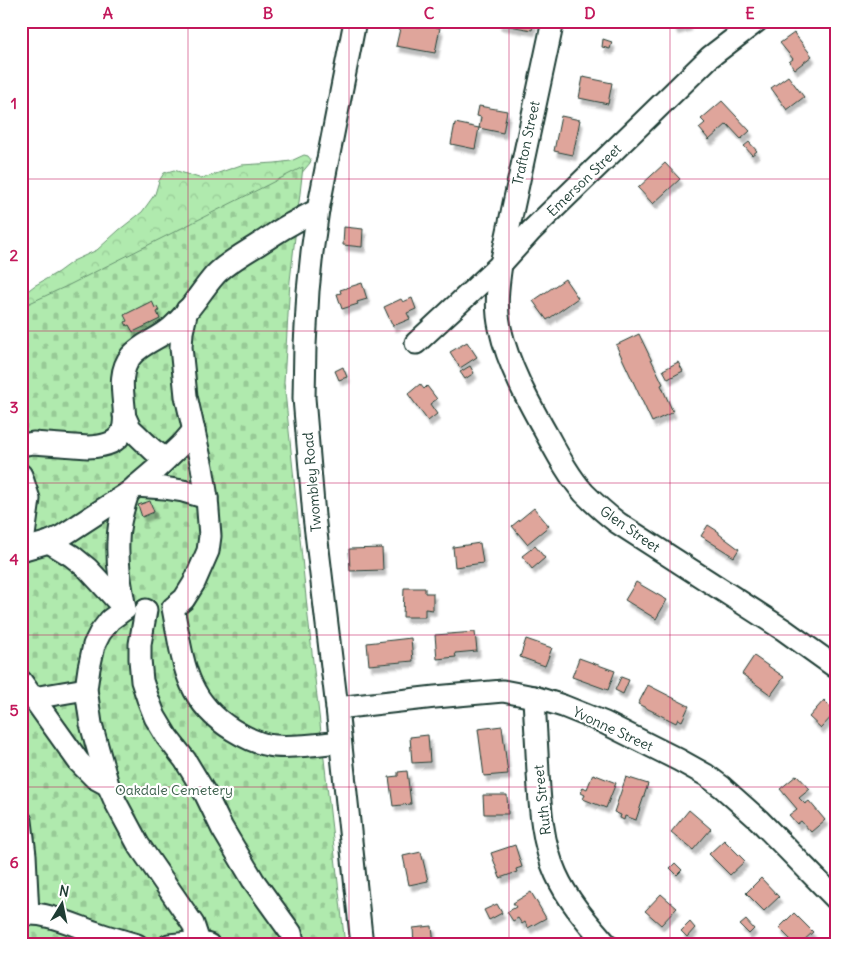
<svg xmlns="http://www.w3.org/2000/svg" width="858" height="966" font-family="Delius,sans-serif">
  <defs>
    <pattern id="forest-crowns" width="20" height="18" patternUnits="userSpaceOnUse" patternTransform="scale(1.25)"><rect width="20" height="18" fill="#b0eaae"/><path d="M2 6a3 3 0 1 1 6 0M12 15a3 3 0 1 1 6 0" fill="none" stroke="#97ca96"/></pattern>
    <pattern id="cemetery-stones" width="16" height="16" patternUnits="userSpaceOnUse" patternTransform="scale(1.25)"><rect width="16" height="16" fill="#b0eaae"/><path d="M2 7V4a2 2 0 0 1 4 0v3zM10 15v-3a2 2 0 0 1 4 0v3z" fill="#97ca96"/></pattern>
    <filter id="shadow"><feDropShadow dx="3" dy="5.5" stdDeviation="1" flood-color="#0004"/></filter>
  </defs>
  <rect width="100%" height="100%" fill="#fff"/>
  <filter id="ink" filterUnits="userSpaceOnUse"><feTurbulence type="fractalNoise" baseFrequency=".02" numOctaves="2"/><feDisplacementMap in="SourceGraphic" scale="10" xChannelSelector="R" yChannelSelector="G"/><feConvolveMatrix kernelMatrix="1 2 1 2 8 2 1 2 1" color-interpolation-filters="sRGB"/></filter>
  <g filter="url(#ink)">
    <!-- forest -->
    <polygon fill="url(#forest-crowns)" stroke="#689471" points="304,155 308,156 311,160 310,163 281,198 21,339 21,296 34,286 58,272 73,261 97,250 119,230 142,212 155,194 159,181 164,173 174,170 199,178 207,177 241,165 275,163 291,161"/>
    <!-- cemetery -->
    <polygon fill="url(#cemetery-stones)" stroke="#689471" points="303,167 290,281 284,382 308,617 345,945 21,945 21,307 67,286"/>
    <!-- building -->
    <g fill="#dfa59b" stroke="#1f3d34" filter="url(#shadow)">
      <polygon points="498,21 534,21 532,30 498,24"/>
      <polygon points="672,21 687,21 689,25 675,29"/>
      <polygon points="401,24 420,27 420,24 440,28 435,53 396,46"/>
      <polygon points="794,33 812,56 795,69 789,62 793,59 780,43"/>
      <polygon points="603,39 612,42 610,49 602,47"/>
      <polygon points="788,76 804,97 787,110 771,88"/>
      <polygon points="583,77 612,83 608,104 579,98"/>
      <polygon points="722,101 750,131 741,139 727,124 709,140 699,128 705,123 701,119"/>
      <polygon points="479,106 507,111 503,133 479,128 481,117 477,116"/>
      <polygon points="561,116 580,120 573,155 554,151"/>
      <polygon points="455,123 479,128 475,149 451,144"/>
      <polygon points="749,142 757,151 752,155 744,146"/>
      <polygon points="665,163 680,179 653,204 638,188"/>
      <polygon points="344,227 363,229 362,247 343,245"/>
      <polygon points="565,279 578,298 547,320 533,301"/>
      <polygon points="362,283 367,299 357,302 358,304 342,309 337,294 341,293 340,290"/>
      <polygon points="412,298 416,309 407,313 410,319 393,326 384,307 401,299 403,302"/>
      <polygon points="152,301 155,308 157,307 159,311 157,312 160,319 133,332 129,325 127,326 125,322 127,321 124,315"/>
      <polygon points="639,334 663,384 661,385 673,412 652,422 616,345"/>
      <polygon points="467,342 477,357 460,368 450,352"/>
      <polygon points="678,362 683,371 668,379 663,370"/>
      <polygon points="470,366 474,373 465,379 460,372"/>
      <polygon points="343,367 347,377 339,380 335,371"/>
      <polygon points="420,384 424,389 427,386 437,399 430,404 437,414 428,421 408,394"/>
      <polygon points="150,501 154,512 142,517 138,505"/>
      <polygon points="534,508 549,526 527,544 512,526"/>
      <polygon points="708,525 719,532 719,534 739,549 734,557 701,536"/>
      <polygon points="480,543 483,563 455,567 453,547"/>
      <polygon points="535,546 545,558 532,569 522,556"/>
      <polygon points="382,548 383,570 350,571 349,549"/>
      <polygon points="636,582 667,600 656,619 625,600"/>
      <polygon points="404,588 425,588 425,593 433,593 433,610 425,609 425,617 403,617"/>
      <polygon points="475,632 477,651 455,653 456,657 437,659 435,635"/>
      <polygon points="411,638 413,661 369,665 367,643"/>
      <polygon points="526,639 552,648 545,666 520,657"/>
      <polygon points="754,656 784,677 771,695 742,674"/>
      <polygon points="579,658 615,671 608,690 572,677"/>
      <polygon points="621,677 629,680 623,694 615,690"/>
      <polygon points="648,685 689,706 682,721 678,719 676,723 638,704"/>
      <polygon points="824,700 836,712 821,728 809,717"/>
      <polygon points="502,726 508,774 484,776 478,729"/>
      <polygon points="428,735 430,762 412,763 410,737"/>
      <polygon points="407,771 411,804 393,806 389,777 398,776 398,772"/>
      <polygon points="593,774 616,783 606,808 583,799 585,795 581,793 583,787 587,789"/>
      <polygon points="797,775 810,789 799,798 805,804 809,801 825,820 811,832 801,821 797,824 789,815 797,809 780,789"/>
      <polygon points="626,777 648,784 636,820 625,816 624,820 620,818 621,815 614,812"/>
      <polygon points="483,795 507,795 508,814 484,814"/>
      <polygon points="689,810 711,829 693,850 671,832"/>
      <polygon points="724,840 745,861 730,875 709,854"/>
      <polygon points="515,845 522,867 516,869 517,872 500,878 491,853"/>
      <polygon points="421,852 428,881 409,885 403,856"/>
      <polygon points="675,863 682,870 677,875 670,868"/>
      <polygon points="761,878 779,897 764,911 746,893"/>
      <polygon points="531,892 546,918 528,928 525,922 522,924 518,918 513,921 507,912 516,907 513,903"/>
      <polygon points="661,894 677,908 661,925 645,911"/>
      <polygon points="497,904 502,913 489,920 484,910"/>
      <polygon points="794,913 813,932 802,942 805,945 796,945 779,928"/>
      <polygon points="746,920 754,929 749,934 740,925"/>
      <polygon points="690,922 695,928 687,937 681,931"/>
      <polygon points="432,926 434,945 414,945 413,928"/>
    </g>
    <g fill="none" stroke-linecap="round" stroke-linejoin="round">
      <defs>
        <g id="minor">
          <polyline points="355,21 318,210 312,252 308,291 305,345 304,398 314,516 337,708 362,945"/>
          <path d="M553 21 501 264C498 285 495 307 500 328 508 365 529 403 547 435 558 455 569 476 584 493 595 504 606 514 618 523L784 630 837 668"/>
          <path d="M187 310 182 332 181 347 186 396 202 467 207 498 210 536 208 551 194 583 184 599 173 608C183 659 184 700 233 730 246 738 260 745 275 746 294 748 321 744 340 742"/>
          <polyline points="416,343 501,264 531,231 710,57 757,21"/>
          <polyline points="124,415 130,428 153,450 166,459"/>
          <path d="M21 445 33 443 88 447C155 445 104 389 131 356 142 343 159 339 171 328 189 313 200 292 215 275 226 263 248 251 262 242 272 236 281 229 291 224 300 219 309 214 318 210"/>
          <polyline points="21,475 29,499 22,550"/>
          <polyline points="136,486 164,488 183,491 207,498"/>
          <path d="M128 493C123 508 118 526 118 542 117 565 121 587 125 609L110 620 100 633 94 645 89 668 86 689 91 724 108 785 116 803 138 844 193 924 199 942"/>
          <polyline points="49,542 72,556 88,569 125,609"/>
          <polyline points="21,550 49,542 62,536 128,493 155,470 183,443 194,430"/>
          <polyline points="146,610 140,644 140,659 142,681 148,699 155,717 167,737 185,760 205,793 222,828 253,880 291,933 294,945"/>
          <polyline points="21,681 79,762 95,778 108,785"/>
          <path d="M534 697C535 722 537 748 538 773 540 807 542 843 556 874 568 901 588 923 607 945"/>
          <polyline points="33,698 86,689"/>
          <polyline points="337,708 435,697 503,691 534,697 563,706 603,722 679,760 706,775 722,787 759,820 837,900"/>
          <polyline points="21,821 25,855 28,914"/>
          <path d="M21 915C45 910 77 927 100 934 112 938 124 941 137 945"/>
          <polyline points="169,945 199,942 209,945"/>
        </g>
      </defs>
      <!-- minor casing -->
      <use href="#minor" stroke="#1f3d34" stroke-width="25"/>
      <!-- minor -->
      <use href="#minor" stroke="#fff" stroke-width="21"/>
    </g>
  </g>
  <!-- grid -->
  <path fill="none" stroke="#c2185b" stroke-width="1" stroke-opacity="0.55" d="M188 21V945M349 21V945M509 21V945M670 21V945M21 179H837M21 331H837M21 483H837M21 635H837M21 787H837"/>
  <g text-anchor="middle" stroke-width="4.5" stroke-linejoin="round" paint-order="stroke">
    <!-- street labels -->
    <g font-size="14" fill="#1f3d34" stroke="#fff">
      <text transform="translate(526 143) rotate(-78)" y="5">Trafton Street</text>
      <text transform="translate(584 180) rotate(-44)" y="5">Emerson Street</text>
      <text transform="translate(312 482) rotate(-95)" y="5">Twombley Road</text>
      <text transform="translate(630 529) rotate(35)" y="5">Glen Street</text>
      <text transform="translate(613 729) rotate(25)" y="5">Yvonne Street</text>
      <text transform="translate(542 800) rotate(-96)" y="5">Ruth Street</text>
    </g>
    <!-- park labels -->
    <g font-size="14" fill="#3c604c" stroke="#fff">
      <text x="174" y="795">Oakdale Cemetery</text>
    </g>
  </g>
  <!-- margin -->
  <rect width="858" height="966" fill="none" stroke="#fff" stroke-width="55"/>
  <!-- north arrow -->
  <g transform="translate(62 904) rotate(10)" stroke="#ffffff" stroke-width="4" paint-order="stroke">
  <path d="M0-4L9 19L0 12L-9 19Z" fill="#1f3d34"/>
  <text y="-8" font-size="14" font-weight="bold" text-anchor="middle" fill="#1f3d34">N</text>
  </g>
  <rect x="28" y="28" width="802" height="910" fill="none" stroke="#c2185b" stroke-width="2"/>
  <g font-size="16" text-anchor="middle" font-weight="bold" fill="#c2185b">
    <text x="108" y="19">A</text>
    <text x="268" y="19">B</text>
    <text x="429" y="19">C</text>
    <text x="590" y="19">D</text>
    <text x="750" y="19">E</text>
    <text x="14" y="109">1</text>
    <text x="14" y="261">2</text>
    <text x="14" y="413">3</text>
    <text x="14" y="565">4</text>
    <text x="14" y="716">5</text>
    <text x="14" y="868">6</text>
  </g>
</svg>
